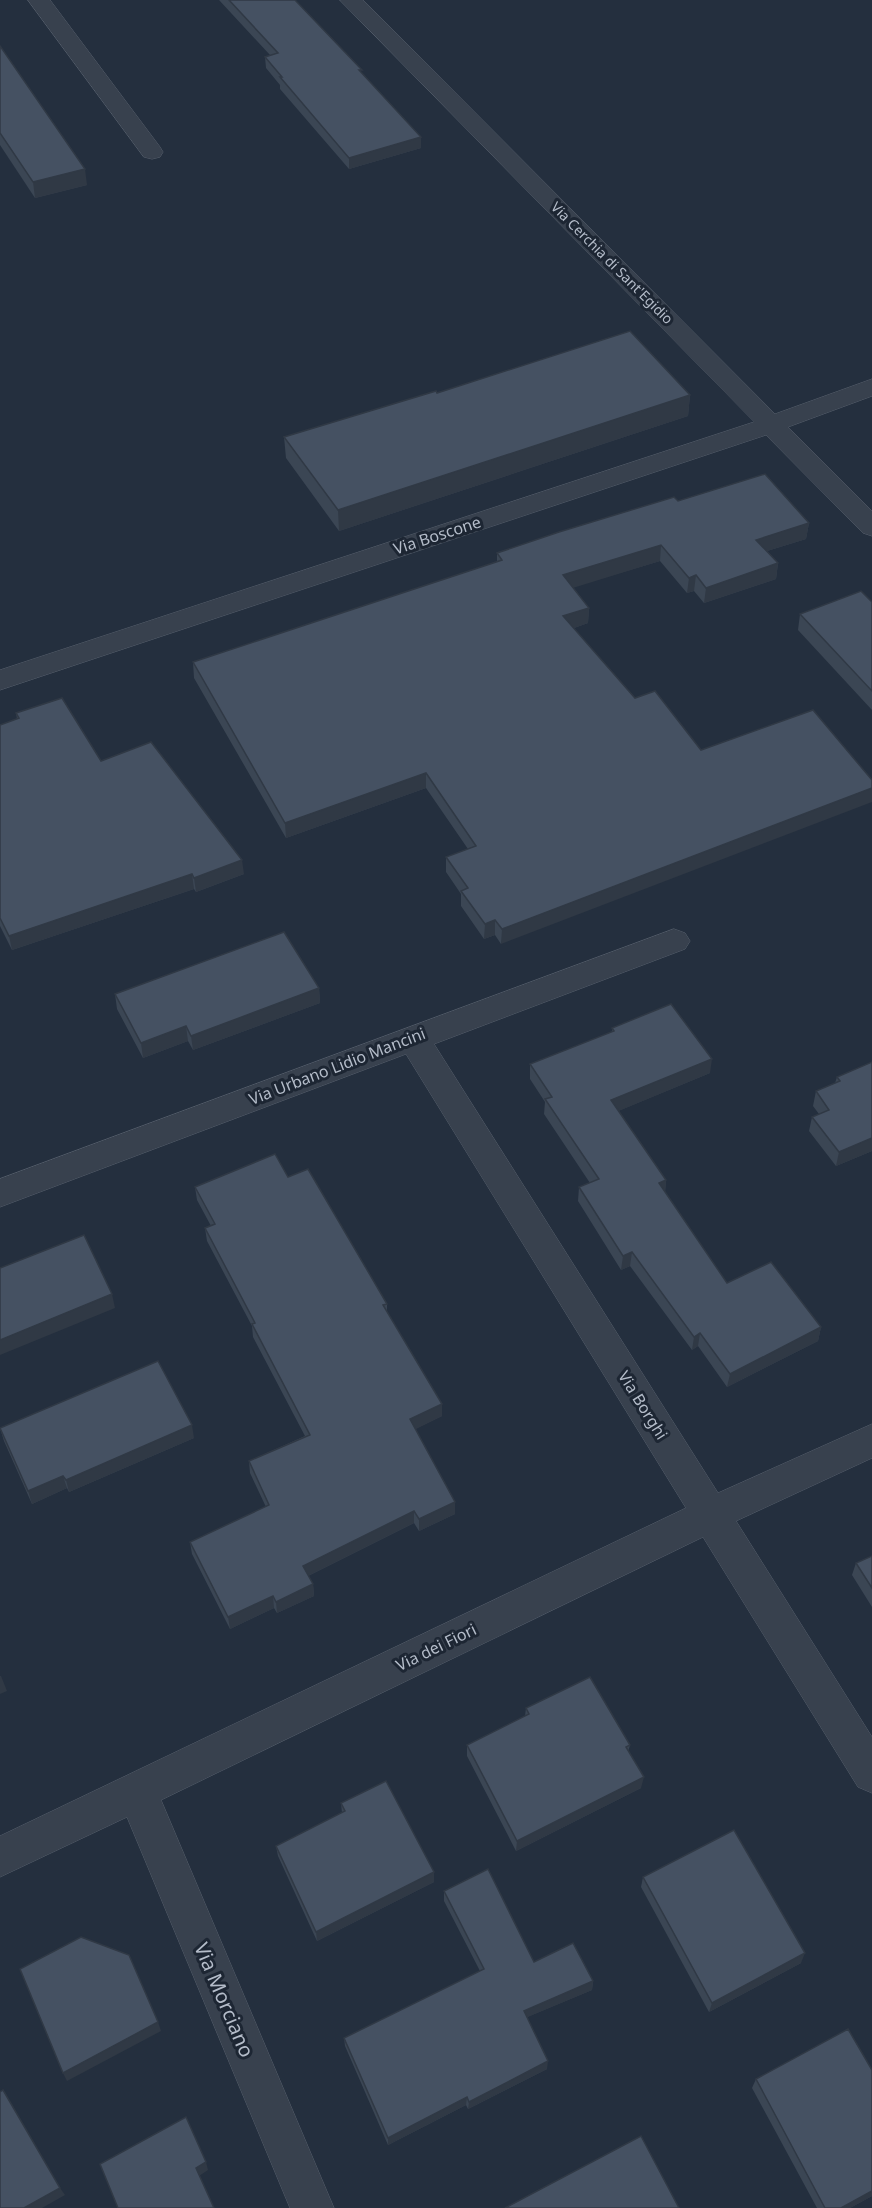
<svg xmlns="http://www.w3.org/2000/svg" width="872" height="2208" font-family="'Noto Sans',sans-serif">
  <rect width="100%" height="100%" fill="#242f3e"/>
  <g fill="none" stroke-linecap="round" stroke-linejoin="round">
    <defs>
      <g id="minor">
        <polygon points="28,0 50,0 160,147 163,152 160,157 152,159 144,157"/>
        <polygon points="340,0 363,0 775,414 872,379 872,396 788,427 872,511 872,536 863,533 766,435 0,690 0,670 754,422"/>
        <polygon points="674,929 685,933 690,941 685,949 434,1044 718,1493 872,1424 872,1458 736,1521 872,1737 872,1793 858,1787 703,1537 161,1800 334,2208 290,2208 127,1817 0,1877 0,1836 686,1508 406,1054 0,1207 0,1179"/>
      </g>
    </defs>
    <!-- minor casing -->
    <use href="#minor" stroke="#565f6c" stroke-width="1"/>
    <!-- minor -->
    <use href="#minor" fill="#38414e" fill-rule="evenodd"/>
  </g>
  <!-- wall -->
  <g fill="#3b4654">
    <polygon points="219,0 295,0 362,74 421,148 349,169 280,89 280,85 266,68 265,57 270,55"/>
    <polygon points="0,46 87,185 35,198 0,145"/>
    <polygon points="437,393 690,395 688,416 339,531 286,458 284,437"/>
    <polygon points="678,501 809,523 806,539 767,551 778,563 776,579 704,603 694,591 687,593 660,561 573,587 589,608 588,623 574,628 501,944 495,935 484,939 461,906 461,894 446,872 446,857 468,849 426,788 286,838 194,678 193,662 497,562 497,553"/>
    <polygon points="872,602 872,710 798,630 800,614"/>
    <polygon points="16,713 101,761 244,874 196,892 194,889 12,950 0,926 0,725 17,719"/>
    <polygon points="319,988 320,1003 193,1050 188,1041 143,1058 117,1009 115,994"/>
    <polygon points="612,1028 710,1073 618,1111 666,1180 665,1192 727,1283 821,1327 818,1341 727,1387 698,1346 692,1350 630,1266 621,1270 578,1201 579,1187 590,1183 544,1114 545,1102 530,1079 530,1064 612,1032"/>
    <polygon points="872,1062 872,1151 836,1166 809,1131 812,1117 819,1114 813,1106 816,1091 835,1083 837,1077"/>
    <polygon points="288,1177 387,1304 387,1312 442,1404 442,1416 415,1429 455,1514 419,1531 414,1523 308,1576 313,1584 314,1596 277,1613 274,1608 230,1629 192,1554 190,1542 266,1507 250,1473 249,1461 305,1436 253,1337 252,1326 207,1241 205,1228 211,1226 197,1200 195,1187"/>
    <polygon points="0,1428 194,1438 69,1492 67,1488 32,1504 4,1441"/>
    <polygon points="872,1556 872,1607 852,1575 856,1563"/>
    <polygon points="526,1708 630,1745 628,1752 641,1788 516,1851 467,1756 467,1745 525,1716"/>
    <polygon points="341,1803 434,1872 434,1882 317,1941 278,1856 276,1846 342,1813"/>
    <polygon points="643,1877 801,1963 709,2012 641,1887"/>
    <polygon points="444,1891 534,1962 593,1981 592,1990 527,2017 547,2069 468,2109 466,2105 388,2145 345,2046 344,2038 480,1971 444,1901"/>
    <polygon points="872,2070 872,2196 850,2208 817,2208 752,2088 756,2079"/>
  </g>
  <!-- shaded-wall -->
  <g fill="#303945">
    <polygon points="421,137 421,148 349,169 349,158"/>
    <polygon points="85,169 87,185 35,198 33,182"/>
    <polygon points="690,395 688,416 339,531 338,510"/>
    <polygon points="809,523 806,539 754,555 756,540"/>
    <polygon points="661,545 660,561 563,591 563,575"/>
    <polygon points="778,563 776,579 704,603 706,588"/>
    <polygon points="696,575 694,591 687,593 689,578"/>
    <polygon points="589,608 588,623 563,632 563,616"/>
    <polygon points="426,773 426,788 286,838 285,823"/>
    <polygon points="872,788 872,802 501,944 502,929"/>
    <polygon points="242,860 244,874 196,892 194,878"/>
    <polygon points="192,874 194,889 12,950 9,936"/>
    <polygon points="495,920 495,935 484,939 485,924"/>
    <polygon points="319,988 320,1003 193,1050 191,1036"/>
    <polygon points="186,1026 188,1041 143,1058 141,1043"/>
    <polygon points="712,1059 710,1073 609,1115 611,1100"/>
    <polygon points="872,1138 872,1151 836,1166 839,1152"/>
    <polygon points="666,1180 665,1195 659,1183"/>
    <polygon points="632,1252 630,1266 621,1270 623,1256"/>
    <polygon points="112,1294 115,1308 0,1355 0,1340"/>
    <polygon points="821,1327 818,1341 727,1387 730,1374"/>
    <polygon points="700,1333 698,1346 692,1350 694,1337"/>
    <polygon points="442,1404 442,1416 410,1432 410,1419"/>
    <polygon points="192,1425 194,1438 69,1492 66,1480"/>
    <polygon points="63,1476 67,1488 32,1504 28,1491"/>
    <polygon points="455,1502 455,1514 419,1531 419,1519"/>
    <polygon points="414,1511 414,1523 304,1578 303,1566"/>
    <polygon points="313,1584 314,1596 277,1613 276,1602"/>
    <polygon points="273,1596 274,1608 230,1629 228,1617"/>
    <polygon points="0,1676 1,1676 7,1691 0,1694"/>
    <polygon points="644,1777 641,1788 516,1851 517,1841"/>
    <polygon points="434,1872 434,1882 317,1941 316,1932"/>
    <polygon points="805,1953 801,1963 709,2012 712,2003"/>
    <polygon points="593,1981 592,1990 523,2019 524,2011"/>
    <polygon points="158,2022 161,2031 67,2081 63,2073"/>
    <polygon points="548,2061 547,2069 468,2109 469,2102"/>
    <polygon points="467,2097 466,2105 388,2145 388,2138"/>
    <polygon points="206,2162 208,2170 199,2176 196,2168"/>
    <polygon points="60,2188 65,2195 42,2208 24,2208"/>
    <polygon points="872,2191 872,2196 850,2208 841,2208"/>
  </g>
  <!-- building -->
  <g fill="#455162" stroke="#303945" stroke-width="1.5">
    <polygon points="229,0 295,0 362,70 359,70 421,137 349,158 280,77 282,77 265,57 278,53"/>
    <polygon points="0,46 85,169 33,182 0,133"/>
    <polygon points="630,331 690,395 338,510 284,437 436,391 437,393"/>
    <polygon points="765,474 809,523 756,540 778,563 706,588 696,575 689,578 661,545 563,575 589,608 563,616 635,698 655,691 701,750 813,710 872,780 872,788 502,929 495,920 485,924 461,891 468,888 446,857 476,846 426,773 285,823 193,662 502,560 497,553 559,532 674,497 678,501"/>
    <polygon points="861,591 872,602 872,691 800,614"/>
    <polygon points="62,698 101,761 151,742 242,860 194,878 192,874 9,936 0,918 0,725 19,718 16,713"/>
    <polygon points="284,932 319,988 191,1036 186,1026 141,1043 115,994"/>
    <polygon points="671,1004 712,1059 611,1100 666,1180 659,1183 727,1283 771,1262 821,1327 730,1374 700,1333 694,1337 632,1252 623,1256 579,1187 599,1179 545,1099 552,1097 530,1064 614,1031 612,1028"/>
    <polygon points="872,1062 872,1138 839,1152 812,1117 829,1110 816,1091 840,1081 837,1077"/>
    <polygon points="275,1154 288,1177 308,1169 387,1304 383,1305 442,1404 410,1419 455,1502 419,1519 414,1511 303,1566 313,1584 276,1602 273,1596 228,1617 190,1542 269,1505 249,1461 310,1435 252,1324 255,1323 205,1228 215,1224 195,1187"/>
    <polygon points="84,1235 112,1294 0,1340 0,1268"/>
    <polygon points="158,1361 192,1425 66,1480 63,1476 28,1491 0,1428"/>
    <polygon points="872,1556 872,1588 856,1563"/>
    <polygon points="590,1677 630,1745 626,1747 644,1777 517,1841 467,1745 529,1714 526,1708"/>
    <polygon points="386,1781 434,1872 316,1932 276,1846 345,1811 341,1803"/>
    <polygon points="734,1830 805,1953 712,2003 643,1877"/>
    <polygon points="488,1869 534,1962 573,1943 593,1981 524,2011 548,2061 469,2102 467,2097 388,2138 344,2038 484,1969 444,1891"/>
    <polygon points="81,1937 129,1955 158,2022 63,2073 20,1969"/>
    <polygon points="848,2029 872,2070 872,2191 841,2208 825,2208 756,2079"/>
    <polygon points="3,2090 60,2188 24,2208 0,2208 0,2092"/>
    <polygon points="186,2117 206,2162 196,2168 214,2208 118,2208 100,2164"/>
    <polygon points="641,2136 679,2208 505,2208"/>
  </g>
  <g text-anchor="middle" stroke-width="6" stroke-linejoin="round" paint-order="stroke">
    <!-- far-street labels -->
    <g font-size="14" fill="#b4bcc9" stroke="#1d2633">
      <text transform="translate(612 263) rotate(45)" y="5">Via Cerchia di Sant'Egidio</text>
    </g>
    <!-- street labels -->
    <g font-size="16" fill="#b4bcc9" stroke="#1d2633">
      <text transform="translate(437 535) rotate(-18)" y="6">Via Boscone</text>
      <text transform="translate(337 1066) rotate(-21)" y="6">Via Urbano Lidio Mancini</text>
      <text transform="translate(643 1405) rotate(58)" y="6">Via Borghi</text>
      <text transform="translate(436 1647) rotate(-26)" y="6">Via dei Fiori</text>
    </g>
    <!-- near-street labels -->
    <g font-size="20" fill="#b4bcc9" stroke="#1d2633">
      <text transform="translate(224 2000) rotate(67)" y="7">Via Morciano</text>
    </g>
  </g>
</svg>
